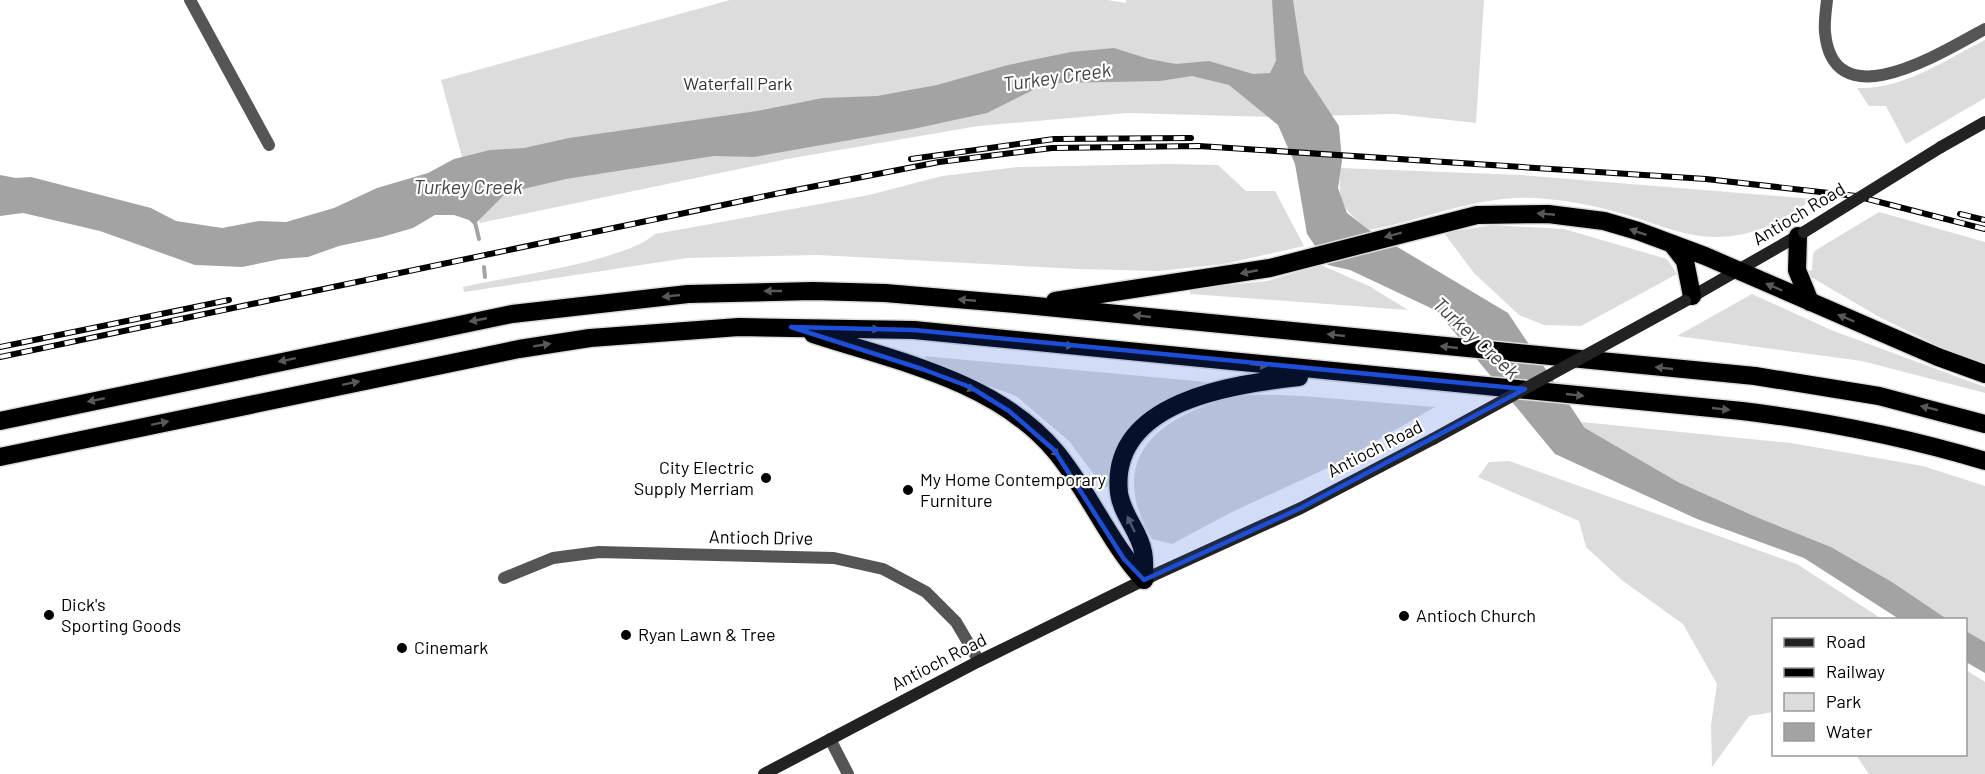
<svg xmlns="http://www.w3.org/2000/svg" width="1985" height="774" font-family="Barlow,sans-serif">
  <rect width="100%" height="100%" fill="#fff"/>
  <!-- green -->
  <g fill="#dcdcdc">
    <polygon points="730,0 1107,0 1126,3 1126,0 1484,0 1476,123 1395,114 1272,117 1128,113 978,126 787,159 480,223 441,80"/>
    <path d="M1985 40V98L1906 144 1886 106H1869L1857 88C1903 90 1945 60 1985 40Z"/>
    <path d="M1168 164 1218 165 1246 191H1275L1304 246 1224 264 1159 271 1078 269 818 255 687 258 464 292 463 287C507 277 626 261 655 234L869 195 942 176 1019 167Z"/>
    <path d="M1341 168 1522 175 1814 199C1792 212 1769 229 1744 234 1694 244 1666 226 1620 213 1593 205 1564 200 1535 198 1478 195 1424 220 1369 230 1344 211 1336 201 1341 168Z"/>
    <polygon points="1879,212 1985,242 1985,365 1955,354 1881,318 1811,277 1809,271 1812,270 1813,254 1816,250"/>
    <polygon points="1492,225 1564,229 1667,259 1677,274 1581,326 1544,325 1519,315 1474,273 1444,233"/>
    <polygon points="1321,265 1369,286 1408,310 1190,294 1191,289 1267,281"/>
    <polygon points="1752,294 1831,330 1985,387 1985,393 1862,361 1677,336"/>
    <polygon points="924,356 1206,382 1164,401 1138,418 1111,460 1110,485 1104,488 1069,441 1016,396 934,366"/>
    <path d="M1303 396 1435 407 1336 464 1232 512 1172 544 1152 539C1106 461 1154 419 1229 398 1251 392 1280 396 1303 396Z"/>
    <polygon points="1582,422 1791,443 1923,466 1985,486 1985,642 1966,631 1966,620 1947,619 1892,582 1831,547 1754,516 1678,482 1585,428"/>
    <polygon points="1509,461 1797,564 1882,619 1774,620 1773,712 1749,716 1712,767 1711,725 1717,684 1683,624 1623,581 1586,547 1579,521 1478,477 1489,462"/>
    <polygon points="1966,670 1985,682 1985,774 1869,774 1856,755 1966,754"/>
  </g>
  <!-- water -->
  <g fill="#a3a3a3">
    <polygon points="1272,0 1293,0 1304,73 1339,126 1342,161 1338,188 1347,213 1369,230 1508,313 1585,428 1678,482 1754,516 1831,547 1892,582 1947,619 1899,619 1804,558 1697,519 1555,454 1437,311 1350,270 1328,265 1307,234 1295,164 1278,125 1229,85 1192,76 1160,81 1057,83 1037,88 987,113 913,129 754,157 714,156 566,179 506,193 474,225 469,220 454,215 435,215 413,228 382,237 339,246 308,257 281,259 242,267 195,265 100,231 23,213 0,216 0,175 16,178 31,177 151,208 176,221 222,228 259,221 286,222 334,208 377,188 428,173 454,159 490,150 524,148 569,138 757,111 823,98 877,96 937,85 1008,65 1071,52 1114,48 1149,59 1176,64 1209,61 1253,74 1270,73 1276,61"/>
    <polygon points="1966,631 1985,642 1985,673 1966,662"/>
  </g>
  <g fill="none" stroke-linecap="round" stroke-linejoin="round">
    <!-- stream -->
    <g stroke="#a3a3a3" stroke-width="4">
      <polyline points="475,222 479,239"/>
      <polyline points="484,267 485,277"/>
    </g>
    <defs>
      <g id="motorway">
        <polyline points="1798,236 1797,270 1810,302"/>
        <polyline points="1672,244 1685,261 1692,296"/>
        <polyline points="1055,301 1270,268 1477,215 1548,214 1604,221 1638,231 1705,256 1938,357 1985,374"/>
        <path d="M813 334C896 361 997 381 1056 452 1089 492 1109 542 1144 580"/>
        <polyline points="0,421 512,314 688,294 813,291 885,293 1026,305 1755,376 1879,396 1985,424"/>
        <path d="M0 457 519 349 590 338 739 327 914 330 1742 411C1825 421 1905 437 1985 461"/>
        <path d="M1144 580C1144 571 1145 561 1143 552 1140 532 1122 515 1119 493 1109 401 1233 384 1299 377"/>
      </g>
    </defs>
    <!-- motorway casing -->
    <use href="#motorway" stroke="#dbdbdb" stroke-width="21"/>
    <!-- minor -->
    <g stroke="#555" stroke-width="12">
      <polyline points="190,0 269,145"/>
      <path d="M1827 0C1826 10 1824 22 1825 32 1833 122 1944 51 1985 29"/>
      <polyline points="504,578 553,558 599,552 834,558 883,569 926,592 956,622 979,661"/>
      <polyline points="830,739 848,774"/>
    </g>
    <!-- secondary -->
    <g stroke="#222" stroke-width="12">
      <polyline points="1941,147 1985,122"/>
      <polyline points="1686,300 1801,234"/>
      <polyline points="764,774 979,661 1154,575 1301,508 1433,439"/>
    </g>
    <!-- motorway -->
    <use href="#motorway" stroke="#000" stroke-width="18"/>
    <defs>
      <g id="rail">
        <polyline points="911,159 1054,139 1191,138"/>
        <polyline points="1960,214 1985,220"/>
        <polyline points="0,347 229,300"/>
        <polyline points="0,357 780,193 939,162 1052,148 1199,146 1706,179 1856,196 1985,229"/>
      </g>
    </defs>
    <!-- rail casing -->
    <use href="#rail" stroke="#000" stroke-width="6"/>
    <!-- rail -->
    <use href="#rail" stroke="#fff" stroke-width="4" stroke-dasharray="11" stroke-linecap="butt"/>
    <!-- secondary-bridge -->
    <g stroke="#222" stroke-width="12">
      <polyline points="1804,232 1941,147"/>
      <polyline points="1433,439 1685,301"/>
    </g>
  </g>
  <!-- one-way arrows -->
  <defs><path id="oneway-solid" d="M-6-.8H1V-3.2L6.5 0L1 3.2V.8H-6Z" transform="scale(1.5)"/></defs>
  <g fill="#595959">
    <use href="#oneway-solid" transform="translate(1546 214) rotate(-175)"/>
    <use href="#oneway-solid" transform="translate(1638 232) rotate(-161)"/>
    <use href="#oneway-solid" transform="translate(1393 235) rotate(165)"/>
    <use href="#oneway-solid" transform="translate(1249 272) rotate(169)"/>
    <use href="#oneway-solid" transform="translate(1774 287) rotate(-157)"/>
    <use href="#oneway-solid" transform="translate(773 291) rotate(180)"/>
    <use href="#oneway-solid" transform="translate(671 296) rotate(174)"/>
    <use href="#oneway-solid" transform="translate(967 300) rotate(-175)"/>
    <use href="#oneway-solid" transform="translate(1142 316) rotate(-174)"/>
    <use href="#oneway-solid" transform="translate(1846 318) rotate(-157)"/>
    <use href="#oneway-solid" transform="translate(478 320) rotate(169)"/>
    <use href="#oneway-solid" transform="translate(871 329) rotate(2)"/>
    <use href="#oneway-solid" transform="translate(1336 335) rotate(-174)"/>
    <use href="#oneway-solid" transform="translate(542 345) rotate(-9)"/>
    <use href="#oneway-solid" transform="translate(1065 345) rotate(6)"/>
    <use href="#oneway-solid" transform="translate(1449 347) rotate(-174)"/>
    <use href="#oneway-solid" transform="translate(287 360) rotate(168)"/>
    <use href="#oneway-solid" transform="translate(1259 365) rotate(6)"/>
    <use href="#oneway-solid" transform="translate(1664 368) rotate(-174)"/>
    <use href="#oneway-solid" transform="translate(351 383) rotate(-12)"/>
    <use href="#oneway-solid" transform="translate(967 387) rotate(25)"/>
    <use href="#oneway-solid" transform="translate(1575 395) rotate(6)"/>
    <use href="#oneway-solid" transform="translate(96 400) rotate(168)"/>
    <use href="#oneway-solid" transform="translate(1929 408) rotate(-166)"/>
    <use href="#oneway-solid" transform="translate(1721 409) rotate(6)"/>
    <use href="#oneway-solid" transform="translate(160 423) rotate(-12)"/>
    <use href="#oneway-solid" transform="translate(1053 450) rotate(48)"/>
    <use href="#oneway-solid" transform="translate(1131 524) rotate(-115)"/>
  </g>
  <!-- marked area -->
  <path fill="#1d4ed8" fill-opacity="0.2" stroke="#1d4ed8" stroke-width="4.5" stroke-linejoin="round" d="M791 327 914 330 1525 389 1301 508 1144 580 1124 559 1054 450 1009 411 970 387 922 369Z"/>
  <!-- markers -->
  <g fill="#000" stroke="#fff" stroke-width="2">
    <circle cx="766" cy="478" r="6"/>
    <circle cx="908" cy="490" r="6"/>
    <circle cx="49" cy="615" r="6"/>
    <circle cx="1404" cy="616" r="6"/>
    <circle cx="626" cy="635" r="6"/>
    <circle cx="402" cy="648" r="6"/>
  </g>
  <g text-anchor="middle" stroke-width="4.5" stroke-linejoin="round" paint-order="stroke">
    <!-- park labels -->
    <g font-size="18" fill="#333" stroke="#fff">
      <text x="738" y="90">Waterfall Park</text>
    </g>
    <!-- street labels -->
    <g font-size="18" fill="#000" stroke="#fff">
      <text transform="translate(1799 214) rotate(-31)" y="6">Antioch Road</text>
      <text transform="translate(1375 449) rotate(-27)" y="6">Antioch Road</text>
      <text transform="translate(761 538) rotate(1)" y="6">Antioch Drive</text>
      <text transform="translate(939 662) rotate(-27)" y="6">Antioch Road</text>
    </g>
    <!-- poi labels -->
    <g font-size="18" fill="#000" stroke="#fff" text-anchor="start">
      <text x="754" y="474" text-anchor="end">City Electric<tspan x="754" dy="21">Supply Merriam</tspan></text>
      <text x="920" y="486">My Home Contemporary<tspan x="920" dy="21">Furniture</tspan></text>
      <text x="61" y="611">Dick's<tspan x="61" dy="21">Sporting Goods</tspan></text>
      <text x="1416" y="622">Antioch Church</text>
      <text x="638" y="641">Ryan Lawn &amp; Tree</text>
      <text x="414" y="654">Cinemark</text>
    </g>
    <!-- water labels -->
    <g font-size="20" font-style="italic" fill="#444" stroke="#fff">
      <text transform="translate(1057 77) rotate(-8)" y="7">Turkey Creek</text>
      <text x="468" y="194">Turkey Creek</text>
      <text transform="translate(1476 338) rotate(43)" y="7">Turkey Creek</text>
    </g>
  </g>
  <!-- legend -->
  <rect x="1772" y="618" width="195" height="138" fill="#ffffff" stroke="#999999" stroke-width="1.5"/>
  <rect x="1784" y="638" width="30" height="9" fill="#222222" stroke="#999999" stroke-width="1.5"/>
  <text x="1826" y="648" font-size="18" fill="#000000">Road</text>
  <rect x="1784" y="668" width="30" height="9" fill="#000000" stroke="#999999" stroke-width="1.5"/>
  <text x="1826" y="678" font-size="18" fill="#000000">Railway</text>
  <rect x="1784" y="693" width="30" height="18" fill="#dcdcdc" stroke="#999999" stroke-width="1.5"/>
  <text x="1826" y="708" font-size="18" fill="#000000">Park</text>
  <rect x="1784" y="723" width="30" height="18" fill="#a3a3a3" stroke="#999999" stroke-width="1.5"/>
  <text x="1826" y="738" font-size="18" fill="#000000">Water</text>
</svg>
